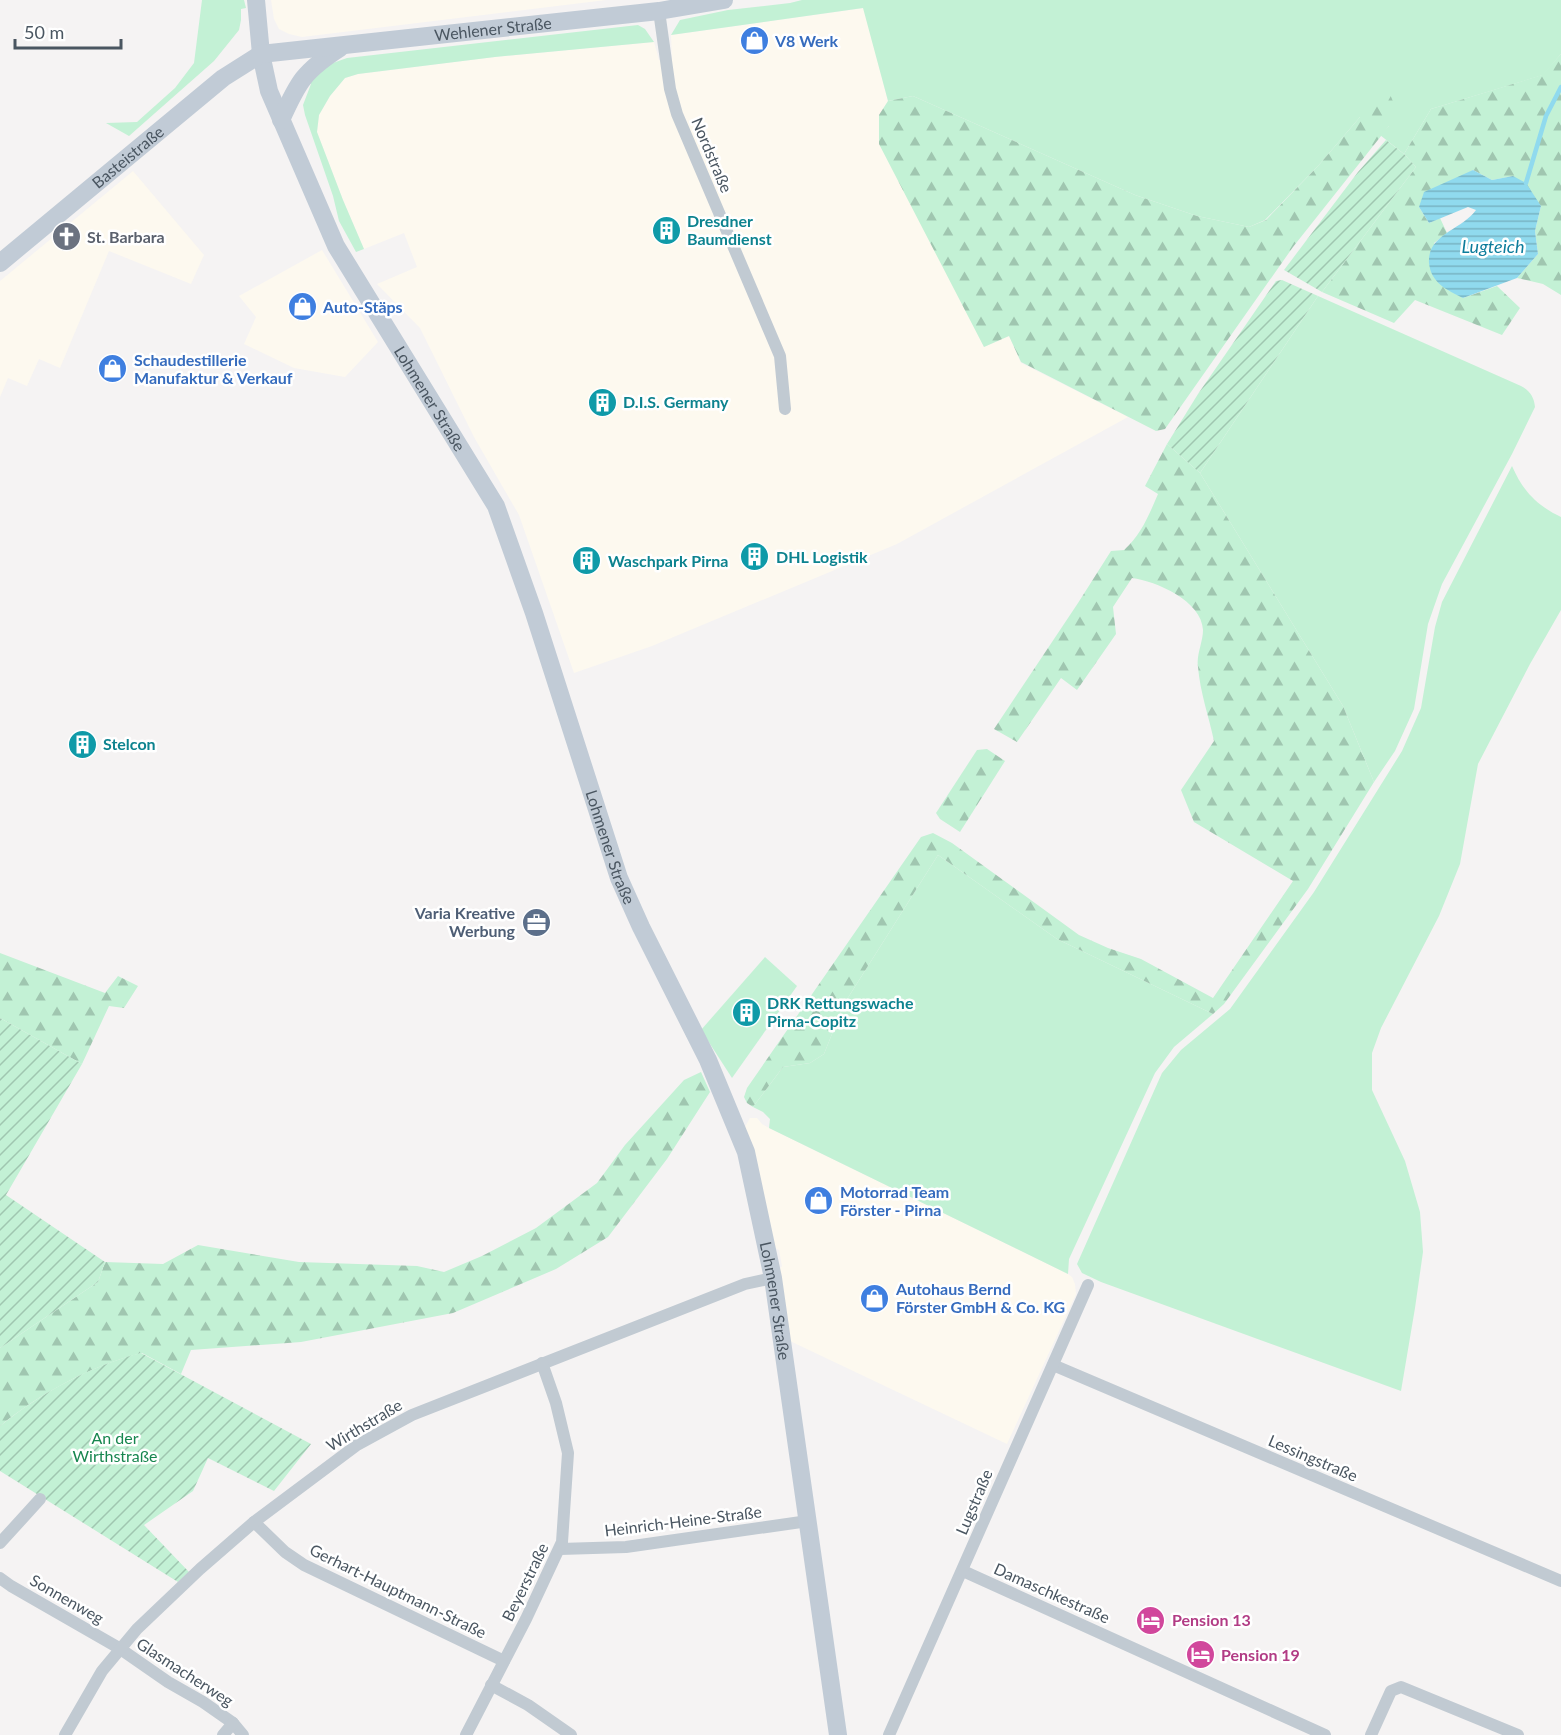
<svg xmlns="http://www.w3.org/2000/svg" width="1561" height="1735" font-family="Lato,sans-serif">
  <defs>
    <pattern id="forest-firs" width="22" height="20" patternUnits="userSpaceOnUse" patternTransform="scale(1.5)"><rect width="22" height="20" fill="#c3f1d5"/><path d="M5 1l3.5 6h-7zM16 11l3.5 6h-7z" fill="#a0c6b0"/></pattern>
    <pattern id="garden-furrows" width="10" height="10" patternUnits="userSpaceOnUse" patternTransform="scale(1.5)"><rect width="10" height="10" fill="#c3f1d5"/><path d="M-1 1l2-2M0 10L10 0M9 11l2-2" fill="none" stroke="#a0c6b0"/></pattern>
    <pattern id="water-rules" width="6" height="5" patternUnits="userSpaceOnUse" patternTransform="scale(1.5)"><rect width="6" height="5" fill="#90daee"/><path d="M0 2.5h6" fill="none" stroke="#78b4c4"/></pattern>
  </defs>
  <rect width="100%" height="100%" fill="#f5f3f3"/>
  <!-- commercial -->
  <g fill="#fdf9ef">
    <polygon points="271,0 606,0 302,37 289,34 279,29 274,19"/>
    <polygon points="864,8 888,101 879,115 984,347 1009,336 1021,363 1128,417 897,544 652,646 574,673 519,515 474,437 420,328 377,284 417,267 404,233 364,249 343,200 317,132 319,115 330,96 345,78 358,74 495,57 654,42 659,60 672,59 671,35"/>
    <polygon points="133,171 204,255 191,284 109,251 60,368 39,359 27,386 8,378 0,397 0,281"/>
    <polygon points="322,250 378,342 345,377 294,368 244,344 256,317 239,296"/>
    <polygon points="750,1118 757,1118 762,1124 769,1128 1068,1274 1072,1277 1075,1284 1076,1294 1007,1444 790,1341 779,1270 782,1266 779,1250 775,1248 745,1127"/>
  </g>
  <!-- green -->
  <g fill="#c3f1d5">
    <polygon points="202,0 244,0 246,8 241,9 241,20 239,30 214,61 129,136 106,123 137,122 175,88 194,63"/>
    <polygon points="802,0 1561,0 1561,54 1543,75 1431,109 1404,154 1380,135 1389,126 1360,117 1318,166 1265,220 1249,227 1197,216 1135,195 913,96 888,101 863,8 671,35 680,20 728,10 790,3"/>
    <polygon points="638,25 645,29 654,42 495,57 358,74 345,78 330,96 319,115 317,132 343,200 364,249 356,252 339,221 333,196 305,115 303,105 311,84 307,81 330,64 347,58"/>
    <path d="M1318 296 1521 386C1530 391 1534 397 1535 407L1512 454 1442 584 1428 624 1414 709 1395 751 1374 782 1343 706 1200 473Z"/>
    <path d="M1512 466C1523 491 1536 505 1561 517V610L1530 664 1478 764 1460 864 1439 916 1381 1028 1372 1053V1090L1405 1161 1420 1212 1423 1252 1415 1308 1401 1391 1101 1282 1082 1273 1077 1264 1162 1073 1181 1050 1230 1009 1314 892 1402 751 1421 708 1435 627 1442 602Z"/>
    <polygon points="938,855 1057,939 1213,1014 1174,1047 1155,1073 1069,1259 1068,1274 769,1128 770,1119 763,1112 753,1107 783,1067 810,1063 824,1054 844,1004"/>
    <polygon points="765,957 797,986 732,1078 701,1030"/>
  </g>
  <!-- forest -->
  <g fill="url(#forest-firs)">
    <polygon points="1561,54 1561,295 1543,284 1517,278 1538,254 1535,231 1541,206 1513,176 1492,180 1473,170 1419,207 1429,223 1440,218 1447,233 1434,243 1463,298 1497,286 1520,308 1502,335 1415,300 1394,323 1322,292 1416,167 1404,154 1431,109 1542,75"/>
    <path d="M1388 91C1396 105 1397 112 1389 126L1293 247 1165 429 1156 431 1021 362 1009 336 984 347 879 144V115L888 101 913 96 1135 195 1197 216 1249 227 1266 220 1318 166 1360 117Z"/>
    <path d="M1167 444 1200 473 1343 706 1374 782 1308 889 1224 1004 1213 1014 1057 939 938 855 844 1004 824 1054 810 1063 783 1067 753 1107 747 1103 744 1097 747 1088 921 837 933 833 952 843 1079 935 1108 948 1141 959 1213 998 1293 881 1194 822 1181 790 1214 741C1209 717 1200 692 1198 667 1196 655 1203 642 1203 630 1202 601 1156 581 1132 578L1113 607 1116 634 1077 690 1061 678 1017 742 994 729 1078 603 1111 551 1124 550C1141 535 1149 515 1158 494L1145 486Z"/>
    <polygon points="987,749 1005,761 960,832 940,819 936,813 977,750"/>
    <polygon points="0,953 105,993 118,976 138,986 124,1008 109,1006 82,1064 0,1018"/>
    <path d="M701 1072 710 1092 667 1159 608 1237 556 1269 453 1313 301 1342 191 1350 181 1374 142 1353C92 1365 39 1394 0 1426V1348L98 1282 105 1262 163 1264 198 1245 299 1262 417 1266 444 1272 482 1256 536 1228 597 1183 625 1145 684 1080Z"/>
  </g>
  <!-- garden -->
  <g fill="url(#garden-furrows)">
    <polygon points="1386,140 1404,154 1416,167 1322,292 1284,270 1358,172"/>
    <polygon points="1282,280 1318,296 1200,473 1167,444 1198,394 1276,281"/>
    <polygon points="0,1018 82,1064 6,1195 105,1262 98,1282 0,1348"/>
    <path d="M141 1353 311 1444 274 1491 208 1458 193 1491 144 1525 189 1572 178 1582 0 1471V1426C41 1393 90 1366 141 1353Z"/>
  </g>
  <!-- water -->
  <path fill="url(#water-rules)" d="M1473 170 1492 180 1513 176 1526 183 1541 206 1535 231 1538 254 1517 278 1463 298C1447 290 1431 283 1429 263 1427 234 1462 230 1476 210L1468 207 1429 223 1419 207 1424 192Z"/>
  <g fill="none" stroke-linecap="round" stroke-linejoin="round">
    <!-- stream -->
    <polyline stroke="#90daee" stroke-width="4.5" points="1526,183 1546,116 1561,87"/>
    <!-- street -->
    <g stroke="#c1cad2" stroke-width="12">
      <polyline points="659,11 670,89 677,114 780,356 785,409"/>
      <polyline points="1053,1365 1561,1581"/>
      <polyline points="254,1522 285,1552 304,1565 504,1661"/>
      <polyline points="0,1543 40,1499"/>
      <polyline points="560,1549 626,1547 808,1521"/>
      <polyline points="963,1571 1325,1735"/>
      <polyline points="0,1578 11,1586 119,1648 168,1682 203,1702 233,1723 243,1735"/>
      <polyline points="491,1685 528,1705 571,1735"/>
      <polyline points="65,1735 102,1671 137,1629 200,1569 254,1522 357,1445 412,1415 745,1284 773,1278"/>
      <polyline points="223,1735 233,1723"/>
      <polyline points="466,1735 526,1619 562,1542 568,1453 556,1403 542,1363"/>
      <polyline points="889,1735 1088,1285"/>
      <polyline points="1371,1735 1391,1691 1401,1687 1518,1735"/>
    </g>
    <!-- secondary -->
    <g stroke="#c1cbd6" stroke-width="18">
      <path id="s1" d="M256 0 261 54 269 91 336 246 496 506 534 613 619 878 641 927 708 1060 746 1152 773 1278 838 1735"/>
      <path d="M281 120C298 82 304 71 340 48"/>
      <path id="s2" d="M0 263 223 78 261 54 659 11 724 0"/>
    </g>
  </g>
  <!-- icons -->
  <defs>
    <symbol id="shop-disc" viewBox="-11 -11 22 22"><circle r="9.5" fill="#3f7fe0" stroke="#fff"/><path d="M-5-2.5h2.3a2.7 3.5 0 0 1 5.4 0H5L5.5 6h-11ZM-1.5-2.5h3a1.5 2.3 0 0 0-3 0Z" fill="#fff"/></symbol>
    <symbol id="building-disc" viewBox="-11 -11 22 22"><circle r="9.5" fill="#0f9aa8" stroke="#fff"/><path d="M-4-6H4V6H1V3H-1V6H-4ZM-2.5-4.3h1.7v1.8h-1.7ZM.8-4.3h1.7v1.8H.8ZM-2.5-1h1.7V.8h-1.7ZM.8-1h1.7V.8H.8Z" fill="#fff"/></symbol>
    <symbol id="church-disc" viewBox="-11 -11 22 22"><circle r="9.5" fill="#6b7280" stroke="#fff"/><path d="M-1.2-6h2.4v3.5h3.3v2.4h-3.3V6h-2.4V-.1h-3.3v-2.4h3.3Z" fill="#fff"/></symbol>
    <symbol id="office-disc" viewBox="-11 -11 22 22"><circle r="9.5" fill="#5c6f8a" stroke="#fff"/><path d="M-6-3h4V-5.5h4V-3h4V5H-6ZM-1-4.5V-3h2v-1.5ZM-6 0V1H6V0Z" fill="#fff"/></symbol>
    <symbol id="hotel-disc" viewBox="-11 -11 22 22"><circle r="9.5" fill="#d1479c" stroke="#fff"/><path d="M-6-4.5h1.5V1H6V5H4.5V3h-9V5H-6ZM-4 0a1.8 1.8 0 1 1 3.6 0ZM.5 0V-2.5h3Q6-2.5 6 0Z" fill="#fff"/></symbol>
  </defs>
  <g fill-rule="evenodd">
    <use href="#shop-disc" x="738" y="24" width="33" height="33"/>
    <use href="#building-disc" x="650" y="214" width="33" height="33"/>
    <use href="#church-disc" x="50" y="220" width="33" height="33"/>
    <use href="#shop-disc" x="286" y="290" width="33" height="33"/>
    <use href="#shop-disc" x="96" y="352" width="33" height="33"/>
    <use href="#building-disc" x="586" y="386" width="33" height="33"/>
    <use href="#building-disc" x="738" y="540" width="33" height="33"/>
    <use href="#building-disc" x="570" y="544" width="33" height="33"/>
    <use href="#building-disc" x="66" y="728" width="33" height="33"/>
    <use href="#office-disc" x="520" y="906" width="33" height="33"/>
    <use href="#building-disc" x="730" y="996" width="33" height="33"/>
    <use href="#shop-disc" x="802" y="1184" width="33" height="33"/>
    <use href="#shop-disc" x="858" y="1282" width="33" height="33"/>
    <use href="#hotel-disc" x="1134" y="1604" width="33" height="33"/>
    <use href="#hotel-disc" x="1184" y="1638" width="33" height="33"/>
  </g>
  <g text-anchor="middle" stroke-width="5" stroke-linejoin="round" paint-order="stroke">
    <!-- street labels -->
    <g font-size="16" fill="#4a5661" stroke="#fff">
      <text dy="6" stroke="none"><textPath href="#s2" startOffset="568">Wehlener Straße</textPath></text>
      <text transform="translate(712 155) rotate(67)" y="6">Nordstraße</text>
      <text dy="6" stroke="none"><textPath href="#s2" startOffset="166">Basteistraße</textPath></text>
      <text dy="6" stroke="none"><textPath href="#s1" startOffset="440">Lohmener Straße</textPath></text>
      <text dy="6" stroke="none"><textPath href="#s1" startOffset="926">Lohmener Straße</textPath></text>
      <text dy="6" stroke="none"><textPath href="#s1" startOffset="1412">Lohmener Straße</textPath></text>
      <text transform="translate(364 1425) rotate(-31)" y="6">Wirthstraße</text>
      <text transform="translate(1313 1458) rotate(23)" y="6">Lessingstraße</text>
      <text transform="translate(974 1502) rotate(-67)" y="6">Lugstraße</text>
      <text transform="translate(683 1521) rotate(-7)" y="6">Heinrich-Heine-Straße</text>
      <text transform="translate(525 1582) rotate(-64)" y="6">Beyerstraße</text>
      <text transform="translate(398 1591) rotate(26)" y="6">Gerhart-Hauptmann-Straße</text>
      <text transform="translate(1052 1593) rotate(24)" y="6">Damaschkestraße</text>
      <text transform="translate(67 1599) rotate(30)" y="6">Sonnenweg</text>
      <text transform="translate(185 1672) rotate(33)" y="6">Glasmacherweg</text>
    </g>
    <!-- shop labels -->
    <g font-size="16" font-weight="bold" fill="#366cbe" stroke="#fff" text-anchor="start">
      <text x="775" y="47">V8 Werk</text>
      <text x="323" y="313">Auto-Stäps</text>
      <text x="134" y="366">Schaudestillerie<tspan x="134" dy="18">Manufaktur &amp; Verkauf</tspan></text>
      <text x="840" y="1198">Motorrad Team<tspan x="840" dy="18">Förster - Pirna</tspan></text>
      <text x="896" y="1295">Autohaus Bernd<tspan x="896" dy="18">Förster GmbH &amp; Co. KG</tspan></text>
    </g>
    <!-- culture labels -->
    <g font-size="16" font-weight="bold" fill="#0d838f" stroke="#fff" text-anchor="start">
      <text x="687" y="227">Dresdner<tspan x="687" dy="18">Baumdienst</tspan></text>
      <text x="623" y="408">D.I.S. Germany</text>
      <text x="776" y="563">DHL Logistik</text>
      <text x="608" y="567">Waschpark Pirna</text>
      <text x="103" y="750">Stelcon</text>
      <text x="767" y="1009">DRK Rettungswache<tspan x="767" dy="18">Pirna-Copitz</tspan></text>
    </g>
    <!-- worship labels -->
    <g font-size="16" font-weight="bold" fill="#5b616d" stroke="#fff" text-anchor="start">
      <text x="87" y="243">St. Barbara</text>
    </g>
    <!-- service labels -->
    <g font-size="16" font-weight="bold" fill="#4e5e75" stroke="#fff" text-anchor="end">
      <text x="515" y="919">Varia Kreative<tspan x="515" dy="18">Werbung</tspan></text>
    </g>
    <!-- park labels -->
    <g font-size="16" fill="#17864f" stroke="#fff">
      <text x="115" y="1444">An der<tspan x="115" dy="18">Wirthstraße</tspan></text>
    </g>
    <!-- hotel labels -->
    <g font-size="16" font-weight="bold" fill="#b23c85" stroke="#fff" text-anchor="start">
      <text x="1172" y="1626">Pension 13</text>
      <text x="1221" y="1661">Pension 19</text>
    </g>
    <!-- water labels -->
    <g font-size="18" font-style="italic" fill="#0c7c9b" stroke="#fff">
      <text x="1493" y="253">Lugteich</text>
    </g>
  </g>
  <!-- scale -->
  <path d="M15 39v9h106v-9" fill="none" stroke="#4a5661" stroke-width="3"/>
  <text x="24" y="39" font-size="18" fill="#4a5661" stroke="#ffffff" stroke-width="4.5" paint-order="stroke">50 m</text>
</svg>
